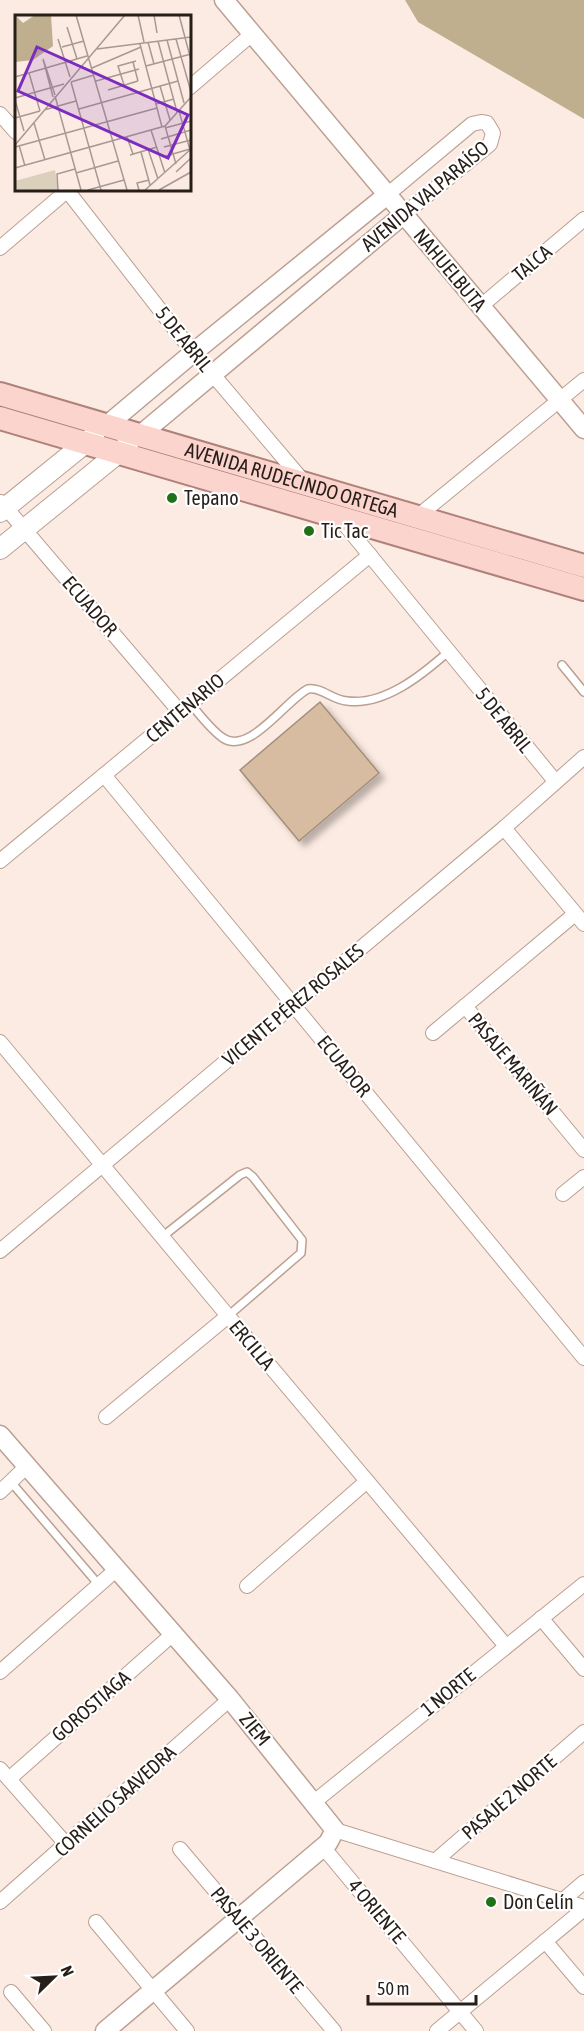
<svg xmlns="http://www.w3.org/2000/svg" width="584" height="2031" font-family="'Asap Condensed',sans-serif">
  <defs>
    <filter id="shadow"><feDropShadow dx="5.5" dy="5.5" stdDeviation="3" flood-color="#0004"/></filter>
  </defs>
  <rect width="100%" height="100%" fill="#fcebe2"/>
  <!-- forest -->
  <polygon fill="#bfaf8f" points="405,0 584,0 584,119 418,22"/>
  <!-- building -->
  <polygon fill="#d7bca1" stroke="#a28e7a" stroke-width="1.5" filter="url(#shadow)" points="320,702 379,773 299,841 240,770"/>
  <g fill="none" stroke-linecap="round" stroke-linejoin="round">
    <defs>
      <g id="service">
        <polyline points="562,665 584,692"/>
        <path d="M190 703C200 715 211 730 223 738 249 756 286 700 308 689 322 687 332 700 347 701 384 706 422 675 448 652"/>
        <polyline points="162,1237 240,1175 247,1172 253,1177 302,1240 301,1253 228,1316"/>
        <polyline points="11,1482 99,1585"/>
      </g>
      <g id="minor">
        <polyline points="189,88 252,34"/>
        <polyline points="0,114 16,132"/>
        <polyline points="66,189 181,337 304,482"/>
        <polyline points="387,195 472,124 481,122 487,123 493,133 490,144 403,215"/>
        <polyline points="0,248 69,189"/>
        <polyline points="481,306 584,219"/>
        <polyline points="1,502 180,712"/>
        <polyline points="417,517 584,380"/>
        <polyline points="341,520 555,781"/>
        <polyline points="104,775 584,1358"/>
        <polyline points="504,828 584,924"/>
        <polyline points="0,861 370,555"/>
        <polyline points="465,1006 584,1150"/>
        <polyline points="433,1033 575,914"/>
        <polyline points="0,1042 228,1316 506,1646"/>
        <polyline points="563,1194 584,1177"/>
        <polyline points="0,1251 504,828 584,757"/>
        <polyline points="106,1417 228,1316"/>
        <polyline points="0,1492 27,1466"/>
        <polyline points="247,1586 367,1481"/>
        <polyline points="541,1618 584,1669"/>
        <polyline points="0,1672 117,1569"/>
        <polyline points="0,1769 66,1844"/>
        <polyline points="9,1779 174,1633"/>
        <polyline points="314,1802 584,1584"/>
        <polyline points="335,1830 584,1907"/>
        <polyline points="323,1847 476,2031"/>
        <polyline points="180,1849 334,2031"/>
        <polyline points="435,1861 584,1732"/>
        <polyline points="563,1900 584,1882"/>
        <polyline points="0,1902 230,1699"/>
        <polyline points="96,1922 187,2031"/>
        <polyline points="545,1941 584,1987"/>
        <polyline points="11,1992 44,2031"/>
        <polyline points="437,2031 584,1909"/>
      </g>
      <g id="tertiary">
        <polyline points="224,0 584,429"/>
        <polyline points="106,426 194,352 387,195"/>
        <polyline points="139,436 403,215"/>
        <polyline points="0,1435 230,1699 335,1830 328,1843 105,2031"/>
      </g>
      <g id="secondary">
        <polyline points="0,512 94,436"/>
        <polyline points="0,549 128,445"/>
      </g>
      <g id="primary">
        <path id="s1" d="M0 394 584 566"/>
        <polyline points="0,418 584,589"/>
      </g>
    </defs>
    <!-- service casing -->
    <use href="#service" stroke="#bba092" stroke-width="10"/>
    <!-- minor casing -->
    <use href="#minor" stroke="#bba092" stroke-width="16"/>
    <!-- tertiary casing -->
    <use href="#tertiary" stroke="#bba092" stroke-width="21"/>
    <!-- secondary casing -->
    <use href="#secondary" stroke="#bba092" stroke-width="22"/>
    <!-- primary casing -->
    <use href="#primary" stroke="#af817a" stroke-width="26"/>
    <!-- service -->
    <use href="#service" stroke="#fff" stroke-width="7"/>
    <!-- minor -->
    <use href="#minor" stroke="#fff" stroke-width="14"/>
    <!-- tertiary -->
    <use href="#tertiary" stroke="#fff" stroke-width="18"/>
    <!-- secondary -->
    <use href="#secondary" stroke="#fff" stroke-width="20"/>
    <!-- primary -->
    <use href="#primary" stroke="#fbd4ce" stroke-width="22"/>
  </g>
  <!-- markers -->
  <g fill="#207017" stroke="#fff" stroke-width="2">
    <circle cx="172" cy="498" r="6"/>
    <circle cx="309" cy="531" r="6"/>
    <circle cx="491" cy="1902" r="6"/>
  </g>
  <g text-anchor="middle" stroke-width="4.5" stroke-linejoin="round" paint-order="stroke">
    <!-- street labels -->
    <g font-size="20" fill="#281e19" stroke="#fff">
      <text transform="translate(425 196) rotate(-40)" y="7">AVENIDA VALPARAÍSO</text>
      <text transform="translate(532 263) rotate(-40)" y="7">TALCA</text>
      <text transform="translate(450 270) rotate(50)" y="7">NAHUELBUTA</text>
      <text transform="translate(184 339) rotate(51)" y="7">5 DE ABRIL</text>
      <text dy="7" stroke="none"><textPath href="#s1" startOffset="304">AVENIDA RUDECINDO ORTEGA</textPath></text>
      <text transform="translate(90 606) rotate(49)" y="7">ECUADOR</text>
      <text transform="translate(185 708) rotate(-40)" y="7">CENTENARIO</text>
      <text transform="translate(504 720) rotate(51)" y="7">5 DE ABRIL</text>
      <text transform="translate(293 1005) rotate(-40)" y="7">VICENTE PÉREZ ROSALES</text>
      <text transform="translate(513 1064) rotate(50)" y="7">PASAJE MARIÑÁN</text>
      <text transform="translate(344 1066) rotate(51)" y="7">ECUADOR</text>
      <text transform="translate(252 1345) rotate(50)" y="7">ERCILLA</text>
      <text transform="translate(448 1692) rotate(-39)" y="7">1 NORTE</text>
      <text transform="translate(91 1706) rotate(-41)" y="7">GOROSTIAGA</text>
      <text transform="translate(255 1729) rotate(51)" y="7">ZIEM</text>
      <text transform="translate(509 1797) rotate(-41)" y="7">PASAJE 2 NORTE</text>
      <text transform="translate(115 1801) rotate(-42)" y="7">CORNELIO SAAVEDRA</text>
      <text transform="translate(377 1911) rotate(50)" y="7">4 ORIENTE</text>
      <text transform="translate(257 1940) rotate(50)" y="7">PASAJE 3 ORIENTE</text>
    </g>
    <!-- poi labels -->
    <g font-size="20" fill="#281e19" stroke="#fff" text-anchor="start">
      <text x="184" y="505">Tepano</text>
      <text x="321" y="538">Tic Tac</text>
      <text x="503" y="1909">Don Celín</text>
    </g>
  </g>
  <!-- overview -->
  <g transform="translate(15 15)">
    <rect width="176" height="176" fill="#fcebe2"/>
    <path d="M40 155 43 175H0V166Z" fill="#dad0bb"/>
    <path d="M0 0 8 8 20 0H36L38 31 18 45 0 47Z" fill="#bfaf8f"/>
    <path fill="none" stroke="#a79992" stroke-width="1.5" d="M61 0 112 175M123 0 129 27M139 0 142 18M164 0 176 45M52 12 62 44M43 24 55 62M161 24 176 77M152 25 169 88M143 26 162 97M133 27 139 49M125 29 147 112M47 32 69 26M82 34 176 22M118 47 123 66M131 51 176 39M77 53 126 32M14 58 25 96M0 62 72 41M81 66 124 54M56 67 86 175M56 67 79 60M145 71 155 105M110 73 103 51 121 46M93 75 123 66M40 81 66 175M38 82 28 44 40 80M0 83 49 69M0 85 9 116M141 89 159 84M64 94 163 66M29 95 61 86M164 96 175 135M0 103 25 96M19 108 30 145M150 111 161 149M150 113 176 106M136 115 150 158M112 122 118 139M146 124 176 115M0 130 110 0M4 130 10 151M0 132 142 93M149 132 176 125M133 134 143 164M126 137 135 170M115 140 142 132M151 141 175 134M0 153 150 111 176 82M161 157 176 143M61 158 103 146M43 175 42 159 60 154M73 175 109 165M124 175 122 168 134 165M130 175 176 134M144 175 176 157"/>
    <path fill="#7b2cbf" fill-opacity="0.15" stroke="#7b2cbf" stroke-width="3" d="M22 32 173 100 153 143 3 76Z"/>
    <rect width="176" height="176" fill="none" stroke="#281e19" stroke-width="3"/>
  </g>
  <!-- north arrow -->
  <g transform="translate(54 1977) rotate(66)" stroke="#ffffff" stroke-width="4.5" paint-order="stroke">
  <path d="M0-4.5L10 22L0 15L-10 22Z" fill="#281e19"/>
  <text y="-9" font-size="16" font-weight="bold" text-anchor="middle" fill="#281e19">N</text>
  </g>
  <!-- scale -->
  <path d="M368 1995v9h108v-9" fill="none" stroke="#281e19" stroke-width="3"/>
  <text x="377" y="1995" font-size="18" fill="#281e19" stroke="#ffffff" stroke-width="4.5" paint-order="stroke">50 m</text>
</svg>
